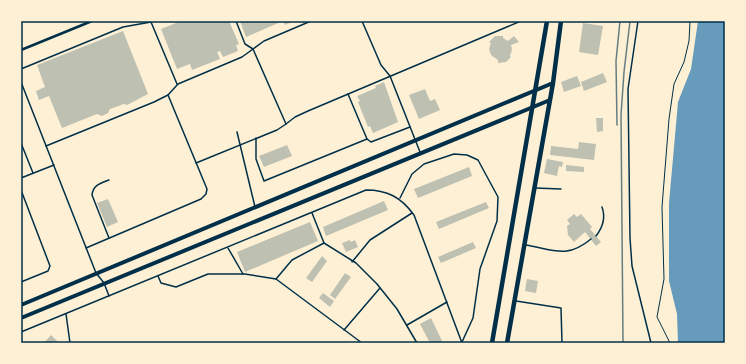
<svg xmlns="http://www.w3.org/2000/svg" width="746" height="364" font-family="Manrope,sans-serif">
  <rect width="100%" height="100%" fill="#fdf0d5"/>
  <!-- water -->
  <polygon fill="#669bbc" points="698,21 725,21 725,343 678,343 677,314 669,281 669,203 678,102 691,69"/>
  <!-- building -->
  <g fill="#bec0b2">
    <polygon points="181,21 229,21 239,44 236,45 238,51 223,57 220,51 217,52 220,59 192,70 190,64 177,69 161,29"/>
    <polygon points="240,21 294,21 285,25 283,21 246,37"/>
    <polygon points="583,23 603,26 598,55 579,52"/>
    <polygon points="123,31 148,94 127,105 124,104 110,109 108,113 102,116 97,114 62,128 49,96 39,100 36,91 45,87 37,65"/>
    <polygon points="495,36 503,36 503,38 508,41 514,36 519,42 511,45 512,50 510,56 511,57 506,62 498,63 498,60 491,55 489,49 491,43 489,42"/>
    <polygon points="603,73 607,82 584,91 581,82"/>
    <polygon points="577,76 581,86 564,92 561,82"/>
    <polygon points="384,82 398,122 373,133 370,126 368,127 358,102 360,101 357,96 376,88 375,86"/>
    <polygon points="425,89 430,101 435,99 440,110 419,119 409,95"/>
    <polygon points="596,118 603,118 603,131 597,132"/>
    <polygon points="579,142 596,144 594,160 550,155 551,146 578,149"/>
    <polygon points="287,145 292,156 264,167 259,156"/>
    <polygon points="547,159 563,162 562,167 559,166 557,176 544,173"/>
    <polygon points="566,165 584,167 584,172 566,171"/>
    <polygon points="469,167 472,176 418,198 414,189"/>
    <polygon points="108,199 118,222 107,227 97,203"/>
    <polygon points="384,201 388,210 326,236 323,227"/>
    <polygon points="486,202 489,208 439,229 436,222"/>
    <polygon points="574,214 577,217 581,214 592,227 590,229 601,242 596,246 585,232 574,242 568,235 567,226 570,224 567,220"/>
    <polygon points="310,222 318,241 245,272 237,252"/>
    <polygon points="350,240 351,242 355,240 358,247 346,252 342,243"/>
    <polygon points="473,242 476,248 441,263 438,257"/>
    <polygon points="322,256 327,261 312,282 306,278"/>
    <polygon points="345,273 351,277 335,299 330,295"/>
    <polygon points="527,279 538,281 536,293 525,291"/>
    <polygon points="323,293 334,301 330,307 319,298"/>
    <polygon points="431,318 443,343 430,343 420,324"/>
    <polygon points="51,335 59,343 44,343"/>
  </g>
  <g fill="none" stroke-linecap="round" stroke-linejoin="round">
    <!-- path -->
    <polyline stroke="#003049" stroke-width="1" points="670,343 657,317 664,279 662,207 669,119 674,84 684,62 689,41 690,21"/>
    <!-- service -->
    <g stroke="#003049" stroke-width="1.5">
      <polyline points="362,21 381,65 390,76 420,152"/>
      <polyline points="638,21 628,89 630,238 632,266 651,343"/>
      <polyline points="21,69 123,27 151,22 177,84"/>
      <polyline points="21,82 96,273 104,283 109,296"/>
      <polyline points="286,124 295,117 308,111 521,21"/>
      <polyline points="237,132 255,207"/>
      <polyline points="256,138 256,159 264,181 367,139 348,94"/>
      <polyline points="367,139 371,142 410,127"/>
      <polyline points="21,143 33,173"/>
      <polyline points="46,146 154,102 168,95 178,84 242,57 264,41 311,21"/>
      <polyline points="196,163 277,130 286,124 253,49 245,44 236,21"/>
      <polyline points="21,178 54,165"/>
      <polyline points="535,188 561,189"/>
      <polyline points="21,190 50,266 48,271 21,282"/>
      <polyline points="400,198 412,174 424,164 454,154 467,155 478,160 498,197 497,221 480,269 473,318 462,342"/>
      <polyline points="312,213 324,243 356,263 377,284 397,309 417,343"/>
      <path d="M596 236C603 227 606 218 602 207"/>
      <path d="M109 238 92 195C93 185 101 183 109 180"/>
      <path d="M526 245C554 250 567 259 591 239"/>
      <polyline points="86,248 201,199 206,194 207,189 168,95"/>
      <polyline points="228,248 243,274"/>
      <polyline points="352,262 370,240 412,213"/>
      <polyline points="158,276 161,283 176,287 208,274 245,274 276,279 362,343"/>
      <polyline points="276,279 292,260 324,243"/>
      <polyline points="516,301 561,308 562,343"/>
      <polyline points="66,314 70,343"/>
      <polyline points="407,325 447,302"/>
      <polyline points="344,330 380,288"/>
      <path d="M21 332 366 190C387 190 401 197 414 215L462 343"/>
    </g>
    <!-- minor -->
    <polyline stroke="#003049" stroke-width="2.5" points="21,50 92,21"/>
    <!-- secondary -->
    <g stroke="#003049" stroke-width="4">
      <polyline points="21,305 553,83"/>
      <polyline points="21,318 550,100"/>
    </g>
    <!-- trunk -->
    <g stroke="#003049" stroke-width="4.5">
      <polyline points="492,343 547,21"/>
      <polyline points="507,343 553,83 561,21"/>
    </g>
    <!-- rail -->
    <g stroke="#657d81" stroke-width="1.5">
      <polyline points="617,125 616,61 620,21"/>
      <polyline points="623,343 621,115 624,72 630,21"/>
    </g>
  </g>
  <!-- border -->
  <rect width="746" height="364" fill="none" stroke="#fdf0d5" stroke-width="44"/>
  <rect x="22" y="22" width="702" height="320" fill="none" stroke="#003049" stroke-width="1.5"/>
</svg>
